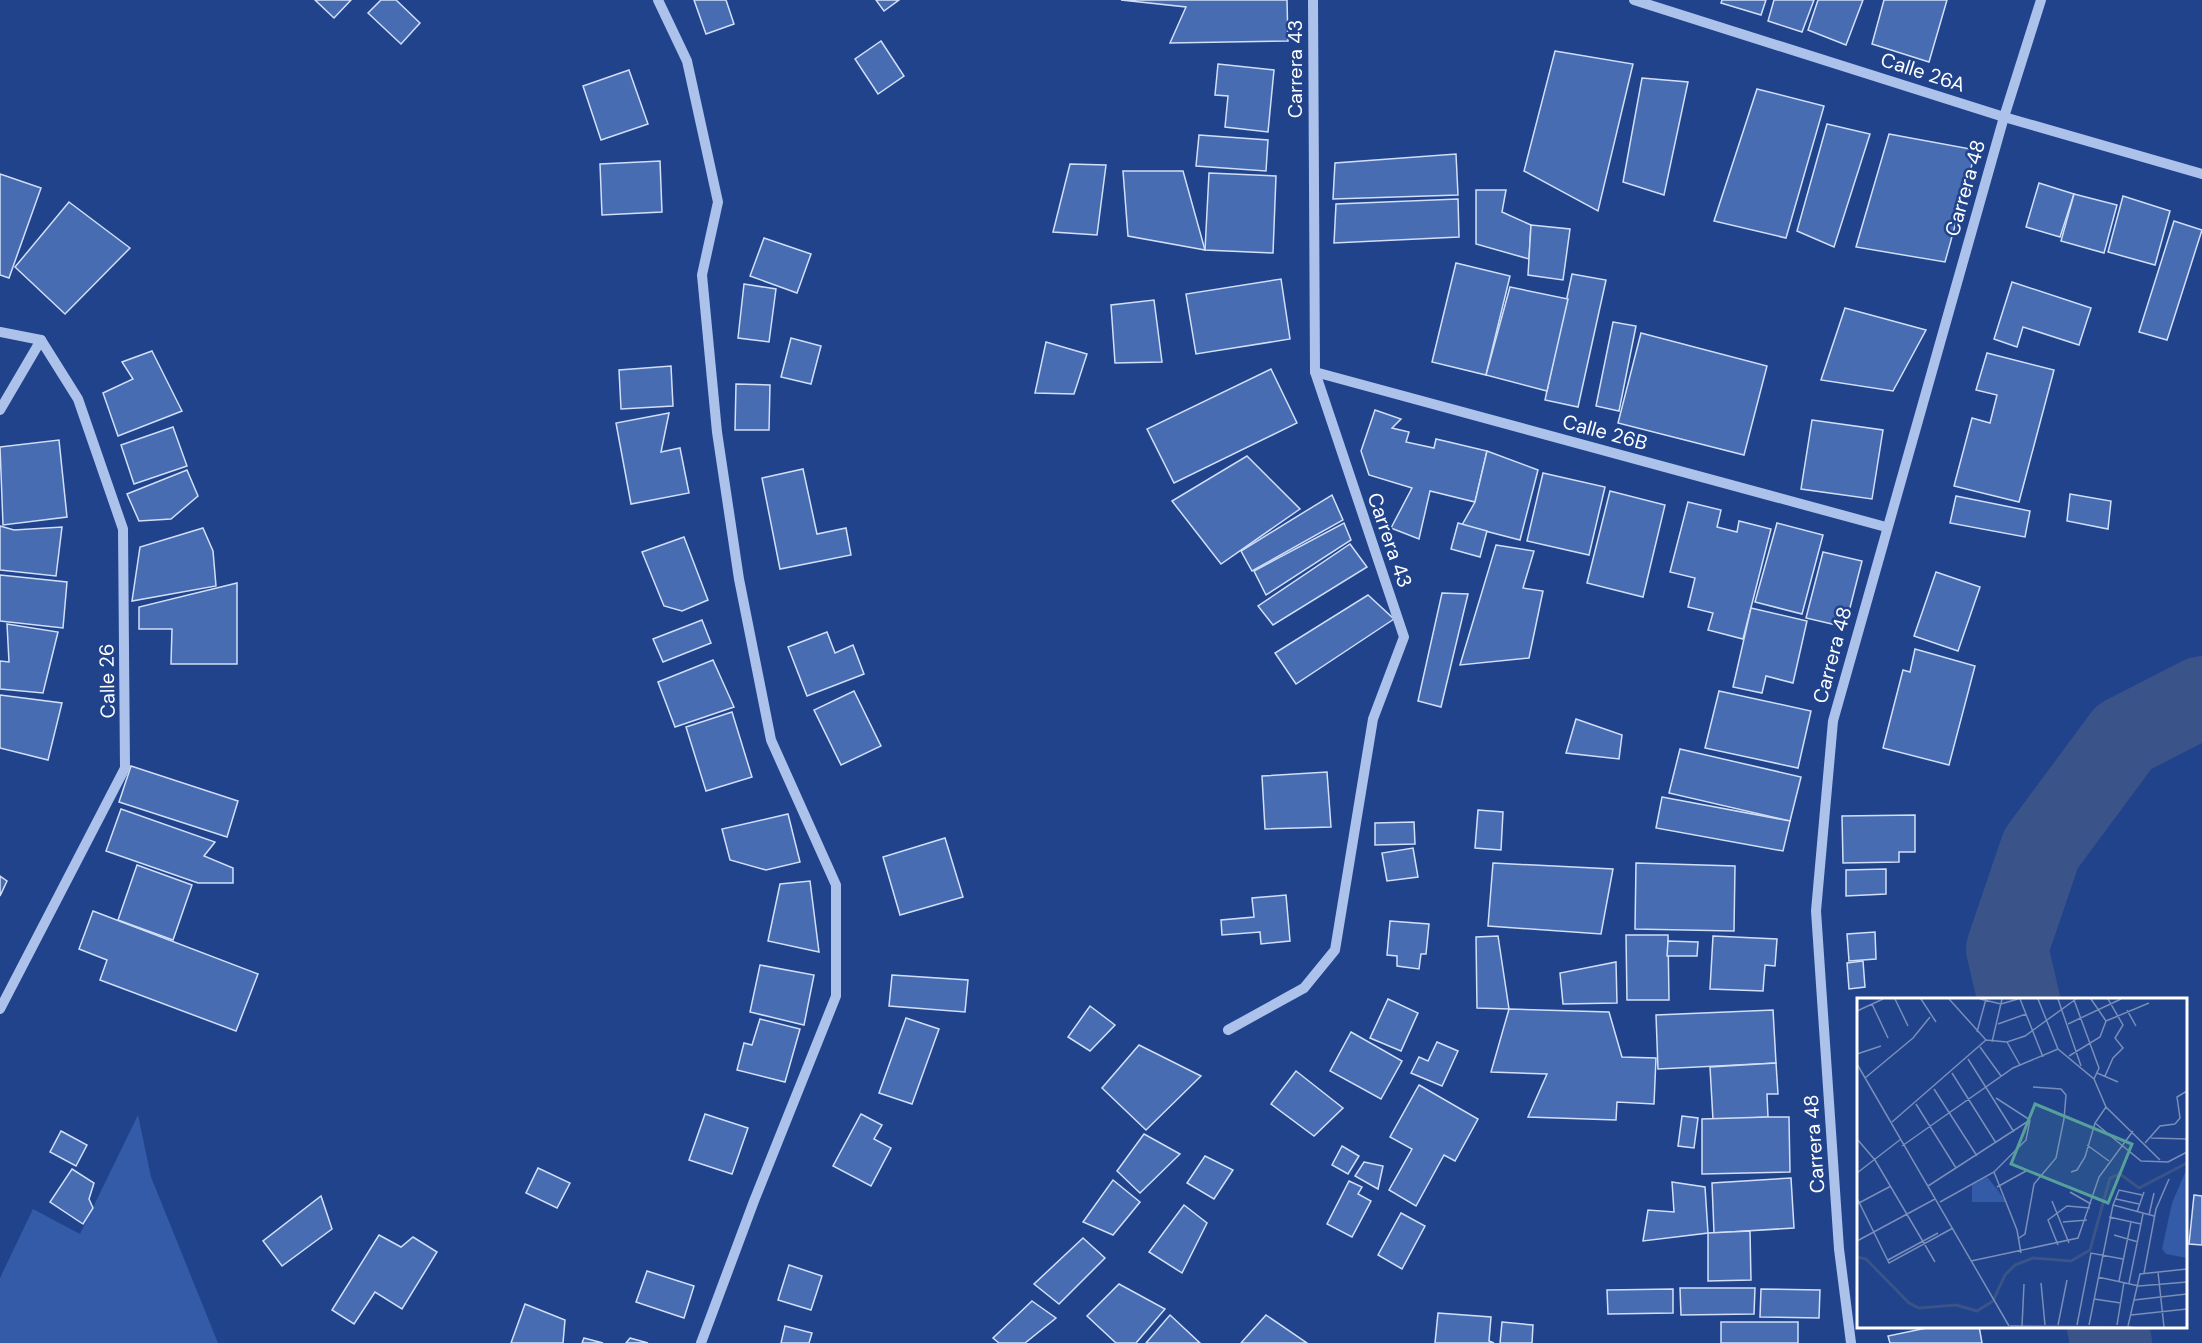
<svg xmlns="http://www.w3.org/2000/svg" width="2202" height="1343" font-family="'DM Sans',sans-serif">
  <rect width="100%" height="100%" fill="#20438b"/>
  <!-- green -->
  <polygon fill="#335ba8" points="138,1115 151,1177 218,1343 0,1343 0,1278 33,1209 80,1234"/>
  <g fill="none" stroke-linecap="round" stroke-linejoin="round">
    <!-- river -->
    <g stroke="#3a5388" stroke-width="82">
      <polyline points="2019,1000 2007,949 2041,849 2124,737 2202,697"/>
      <polyline points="2108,1326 2111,1343"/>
    </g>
  </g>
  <!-- building -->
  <g fill="#486cb2" stroke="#d1dff8" stroke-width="1.5">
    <polygon points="315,0 351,0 334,18"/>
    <polygon points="381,0 396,0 420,23 401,44 368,13"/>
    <polygon points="694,0 726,0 734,24 706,34"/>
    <polygon points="876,0 899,0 884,11"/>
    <polygon points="1121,0 1287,0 1288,41 1170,43 1186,7"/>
    <polygon points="1722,0 1766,0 1761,15 1721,3"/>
    <polygon points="1774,0 1814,0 1802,32 1768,21"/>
    <polygon points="1818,0 1863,0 1846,45 1808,30"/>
    <polygon points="1884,0 1947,0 1929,62 1872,44"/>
    <polygon points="881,41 904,76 878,94 855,59"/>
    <polygon points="1555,51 1633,64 1598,211 1524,171"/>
    <polygon points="1218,64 1274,70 1268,132 1225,127 1228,96 1215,95"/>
    <polygon points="629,70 648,124 601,140 583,86"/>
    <polygon points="1642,78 1688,82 1664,195 1623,182"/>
    <polygon points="1757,89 1824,106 1786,238 1714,221"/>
    <polygon points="1827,124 1870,134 1834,247 1797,231"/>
    <polygon points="1889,134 1976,150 1945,262 1856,247"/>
    <polygon points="1199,135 1268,140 1266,171 1196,166"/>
    <polygon points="1456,154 1458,195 1333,199 1335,163"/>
    <polygon points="660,161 662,212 602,215 600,164"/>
    <polygon points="1070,164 1106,165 1097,235 1053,232"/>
    <polygon points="1123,171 1183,171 1205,250 1128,236"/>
    <polygon points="1209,173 1276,176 1273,253 1205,250"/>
    <polygon points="0,174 41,188 9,278 0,275"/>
    <polygon points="2039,183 2074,194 2060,237 2026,227"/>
    <polygon points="1476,190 1506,190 1502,212 1531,225 1529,259 1476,244"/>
    <polygon points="2074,194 2117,205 2104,253 2061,241"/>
    <polygon points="2123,196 2170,211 2155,265 2108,252"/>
    <polygon points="1458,199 1459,237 1334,243 1336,204"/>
    <polygon points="69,202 130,248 65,314 15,267"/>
    <polygon points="2174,221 2202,230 2167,340 2139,332"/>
    <polygon points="1531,225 1570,229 1563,280 1528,275"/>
    <polygon points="764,238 811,254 797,293 750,276"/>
    <polygon points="1456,263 1510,276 1486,375 1432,362"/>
    <polygon points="1572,274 1606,280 1578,407 1545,400"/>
    <polygon points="1281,279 1290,339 1196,354 1186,294"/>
    <polygon points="2012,282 2091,308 2079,345 2023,327 2017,347 1994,339"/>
    <polygon points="744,284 776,289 769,342 738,338"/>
    <polygon points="1510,287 1568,299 1547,391 1486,375"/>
    <polygon points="1154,300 1162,362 1115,363 1111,305"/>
    <polygon points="1845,308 1926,330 1893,391 1821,380"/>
    <polygon points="1613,322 1636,326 1619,411 1596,406"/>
    <polygon points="1641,333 1767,366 1744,455 1618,423"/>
    <polygon points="791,338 821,346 811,384 781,377"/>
    <polygon points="1046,342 1087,354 1074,394 1035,393"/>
    <polygon points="152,351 182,411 118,436 103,393 133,379 122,362"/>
    <polygon points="1987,353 2054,370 2019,502 1954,486 1972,418 1990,423 1997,395 1976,390"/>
    <polygon points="671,366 673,406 621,409 619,370"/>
    <polygon points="1271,369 1297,423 1174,483 1147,429"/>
    <polygon points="736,384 770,385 769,430 735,430"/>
    <polygon points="1375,410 1401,419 1392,428 1409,432 1406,442 1434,448 1436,439 1487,451 1475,502 1430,491 1419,539 1391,528 1412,488 1369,475 1361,451"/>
    <polygon points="669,413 661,452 680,448 689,493 631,504 616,423"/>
    <polygon points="1812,420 1883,430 1872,499 1801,489"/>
    <polygon points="173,427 187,466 134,484 121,445"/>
    <polygon points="59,440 67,517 3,525 0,447"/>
    <polygon points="1487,451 1538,470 1520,540 1462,525 1475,502"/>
    <polygon points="1247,456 1300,509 1221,564 1172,501"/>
    <polygon points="803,469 817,534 846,528 851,555 780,569 762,478"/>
    <polygon points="187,470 198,496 171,519 139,521 127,494"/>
    <polygon points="1543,473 1605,487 1589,555 1527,541"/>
    <polygon points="1610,491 1665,505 1643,597 1587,583"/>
    <polygon points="2070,494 2111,501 2108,529 2067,521"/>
    <polygon points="1332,495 1343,520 1252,571 1241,551"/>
    <polygon points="1956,496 2030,511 2025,537 1950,523"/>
    <polygon points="1688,502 1721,510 1717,527 1737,532 1739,521 1771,529 1743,639 1708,630 1713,613 1688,607 1695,578 1670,572"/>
    <polygon points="1344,523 1351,540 1266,595 1254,571"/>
    <polygon points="1458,523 1487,531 1480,557 1451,549"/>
    <polygon points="1777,523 1823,535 1802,614 1755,602"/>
    <polygon points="0,526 14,530 62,527 56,576 0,570"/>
    <polygon points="203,528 213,551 216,586 132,601 140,547"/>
    <polygon points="684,537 708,600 682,611 664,606 642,552"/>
    <polygon points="1350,544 1367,567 1273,625 1258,606"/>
    <polygon points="1496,545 1534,551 1523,588 1543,591 1529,658 1460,665"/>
    <polygon points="1823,552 1862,561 1845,627 1806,618"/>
    <polygon points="1936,572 1980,587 1958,651 1914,636"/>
    <polygon points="0,575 67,582 63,628 0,621"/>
    <polygon points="237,583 237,664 171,664 172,629 139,629 139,607"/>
    <polygon points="1442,593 1468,594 1441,707 1418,701"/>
    <polygon points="1368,595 1394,619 1296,684 1275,653"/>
    <polygon points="1751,608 1807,621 1793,683 1766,676 1762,693 1733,687"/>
    <polygon points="702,620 711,643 663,662 653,639"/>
    <polygon points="7,624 58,632 43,693 0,689 0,661 9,662"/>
    <polygon points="827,632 835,653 853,645 864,674 807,696 788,647"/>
    <polygon points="1915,649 1975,666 1949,765 1883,748 1903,670 1910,672"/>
    <polygon points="713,660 734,707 675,727 658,682"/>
    <polygon points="854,691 881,746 841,765 814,710"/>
    <polygon points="1719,691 1811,711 1798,768 1705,748"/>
    <polygon points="0,695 62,703 48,760 0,748"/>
    <polygon points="732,712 752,777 706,791 686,727"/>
    <polygon points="1576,719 1622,735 1619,759 1566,753"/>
    <polygon points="1680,749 1801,777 1790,821 1669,793"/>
    <polygon points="131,766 238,801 227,837 119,802"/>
    <polygon points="1327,772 1331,827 1265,829 1262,776"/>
    <polygon points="1662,797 1790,821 1783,851 1656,828"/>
    <polygon points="121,809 215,842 204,856 233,868 233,883 198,883 106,851"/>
    <polygon points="1478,810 1503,812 1501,850 1475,848"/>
    <polygon points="788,814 800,862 766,870 730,860 722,829"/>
    <polygon points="1915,815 1915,852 1899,852 1899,862 1843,863 1842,816"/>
    <polygon points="1414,822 1415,844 1375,845 1375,823"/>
    <polygon points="945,838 963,897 900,915 883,857"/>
    <polygon points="1413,848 1418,877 1387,881 1382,853"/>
    <polygon points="1493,863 1613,869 1601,934 1488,926"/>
    <polygon points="1636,863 1735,866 1734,931 1635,929"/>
    <polygon points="137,865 192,885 173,940 118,920"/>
    <polygon points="1886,869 1886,894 1846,896 1846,870"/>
    <polygon points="0,876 7,881 0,896"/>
    <polygon points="810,881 819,952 768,941 780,884"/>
    <polygon points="1286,895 1290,941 1261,944 1260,932 1222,935 1221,920 1254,917 1252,898"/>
    <polygon points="93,911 258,974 236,1031 100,980 107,960 79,949"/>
    <polygon points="1390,921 1429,924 1426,954 1421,954 1419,969 1397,966 1397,956 1387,955"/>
    <polygon points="1875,932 1876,959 1849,961 1847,934"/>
    <polygon points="1626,935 1668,935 1669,1000 1627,1000"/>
    <polygon points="1498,936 1509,1009 1477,1008 1476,937"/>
    <polygon points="1713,936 1777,939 1775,966 1765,965 1763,991 1710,989"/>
    <polygon points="1668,941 1698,942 1697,956 1667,956"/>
    <polygon points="1863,961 1865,987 1849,989 1847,963"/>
    <polygon points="1616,962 1617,1003 1563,1004 1560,973"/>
    <polygon points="760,965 814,975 804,1025 750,1012"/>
    <polygon points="892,975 968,980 965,1012 889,1006"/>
    <polygon points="1388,999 1418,1013 1401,1051 1370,1038"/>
    <polygon points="1090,1006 1115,1025 1090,1051 1068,1037"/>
    <polygon points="1509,1009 1609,1012 1622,1057 1656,1058 1654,1104 1617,1102 1616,1120 1528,1117 1547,1074 1491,1072"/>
    <polygon points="1773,1010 1776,1063 1658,1069 1656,1015"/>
    <polygon points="906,1018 939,1029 912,1104 879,1093"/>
    <polygon points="760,1019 800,1029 785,1082 737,1070 744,1043 752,1045"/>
    <polygon points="1351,1032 1402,1061 1381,1099 1330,1071"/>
    <polygon points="1437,1042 1458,1051 1442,1086 1411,1073 1419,1057 1428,1061"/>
    <polygon points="1139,1045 1201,1076 1146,1130 1102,1088"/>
    <polygon points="1776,1063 1778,1094 1767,1094 1768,1117 1713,1120 1710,1067"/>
    <polygon points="1296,1071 1343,1108 1314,1136 1271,1104"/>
    <polygon points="1419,1085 1478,1119 1455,1161 1444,1155 1416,1206 1389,1190 1412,1149 1390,1137"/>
    <polygon points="705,1114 748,1128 732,1174 689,1160"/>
    <polygon points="861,1114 882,1125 874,1139 891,1148 871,1186 833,1166"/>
    <polygon points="1682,1116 1698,1118 1694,1148 1678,1146"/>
    <polygon points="1768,1117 1789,1117 1790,1172 1702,1174 1702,1119"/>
    <polygon points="61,1131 87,1145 76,1166 50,1152"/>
    <polygon points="1144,1134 1180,1154 1140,1193 1117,1171"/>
    <polygon points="1342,1146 1359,1156 1348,1174 1332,1165"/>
    <polygon points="1205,1156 1233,1170 1214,1199 1187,1183"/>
    <polygon points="1364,1162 1383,1166 1378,1189 1355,1176"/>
    <polygon points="538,1168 570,1183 557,1208 526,1193"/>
    <polygon points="72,1169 94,1183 89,1199 93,1208 83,1224 50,1202"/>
    <polygon points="1791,1178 1794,1228 1714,1233 1712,1183"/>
    <polygon points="1113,1180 1140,1202 1113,1235 1083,1222"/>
    <polygon points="1349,1181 1362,1187 1358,1194 1371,1201 1352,1237 1327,1224"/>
    <polygon points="1672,1182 1705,1187 1708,1233 1643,1241 1648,1210 1674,1212"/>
    <polygon points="2194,1195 2202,1196 2202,1245 2189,1244"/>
    <polygon points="321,1196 332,1229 282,1266 263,1241"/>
    <polygon points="1184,1205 1207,1223 1182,1273 1149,1252"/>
    <polygon points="1401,1213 1425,1226 1402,1269 1378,1255"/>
    <polygon points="1750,1231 1751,1280 1708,1281 1708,1233"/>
    <polygon points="379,1235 401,1247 413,1237 437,1252 402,1309 375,1292 354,1324 332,1310"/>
    <polygon points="1083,1238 1105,1258 1059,1304 1034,1284"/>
    <polygon points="789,1265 822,1276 811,1310 778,1300"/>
    <polygon points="647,1271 694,1286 684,1318 636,1302"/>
    <polygon points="1119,1284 1165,1309 1136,1343 1116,1343 1087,1316"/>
    <polygon points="1680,1288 1755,1288 1754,1314 1681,1315"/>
    <polygon points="1673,1289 1673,1313 1608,1314 1607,1290"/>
    <polygon points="1761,1289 1820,1290 1819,1318 1760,1317"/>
    <polygon points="1032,1301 1056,1318 1025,1343 999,1343 993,1338"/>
    <polygon points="525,1304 565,1320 563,1343 511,1343"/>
    <polygon points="1438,1313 1491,1317 1489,1341 1494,1343 1435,1343"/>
    <polygon points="1170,1315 1200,1343 1146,1343"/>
    <polygon points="1266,1315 1307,1343 1241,1343"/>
    <polygon points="1502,1322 1533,1325 1532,1343 1500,1343"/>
    <rect x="1721" y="1322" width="77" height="21"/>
    <polygon points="785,1326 812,1333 809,1343 781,1343"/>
    <polygon points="1936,1326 1979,1326 1982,1343 1890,1343 1888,1336"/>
    <polygon points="584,1338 603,1343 582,1343"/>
    <polygon points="630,1338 648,1343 626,1343"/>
  </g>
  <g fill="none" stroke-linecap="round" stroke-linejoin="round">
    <!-- minor -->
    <g stroke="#acc2eb" stroke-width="10">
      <polyline points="658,0 687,61 718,202 702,275 717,432 739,579 771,740 836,885 836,996 754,1201 701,1343"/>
      <polyline points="1634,0 2004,117 2202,174"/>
      <polyline points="0,332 41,340"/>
      <polyline points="1315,372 1886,527"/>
      <polyline points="0,410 41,340"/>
      <polyline points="0,1009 125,768 123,529 78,399 41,340"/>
      <polyline points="1228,1030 1304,988 1335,950 1373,719 1404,637 1315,372 1313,0"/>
      <polyline points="1851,1343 1839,1249 1816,911 1833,721 2004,117 2041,0"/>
    </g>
  </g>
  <g text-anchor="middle" stroke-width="5" stroke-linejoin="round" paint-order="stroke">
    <!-- street labels -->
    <g font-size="20" fill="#fff" stroke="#20438b">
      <text transform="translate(1295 69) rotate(-90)" y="7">Carrera 43</text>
      <text transform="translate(1923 72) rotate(18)" y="7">Calle 26A</text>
      <text transform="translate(1965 188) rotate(-74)" y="7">Carrera 48</text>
      <text transform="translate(1605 432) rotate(15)" y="7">Calle 26B</text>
      <text transform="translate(1390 540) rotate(71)" y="7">Carrera 43</text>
      <text transform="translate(1832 655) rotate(-75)" y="7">Carrera 48</text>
      <text transform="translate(107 681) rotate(-91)" y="7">Calle 26</text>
      <text transform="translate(1814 1144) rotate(-94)" y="7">Carrera 48</text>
    </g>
  </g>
  <!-- overview -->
  <g transform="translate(1857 998)">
    <rect width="330" height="330" fill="#20438b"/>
    <path d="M330 170V260L309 256 305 251 315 205ZM130 179 140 191 149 204H115V187Z" fill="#335ba8"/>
    <path fill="none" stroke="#3a5388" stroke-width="3" d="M0 259 9 261 52 305 62 310 99 307 120 313 136 303 148 277 158 267 176 260 214 263 233 252 253 180 263 176 282 190 330 165"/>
    <path fill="none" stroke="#798eb9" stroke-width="1.5" d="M38 1 51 28M64 1 79 24M92 1 129 42M123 1 144 6 161 1M163 1 186 59M181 1 201 51 237 81 249 109 303 162M201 1 224 68M234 1 249 23M217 2 242 70 237 81M15 6 31 40M270 12 279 28M0 13 26 1M249 23 292 5M141 26 169 16M211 26 264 1M120 34 129 1M129 42 150 44 168 38 219 1M135 44 145 1M150 44 163 67M123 49 144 78M0 56 24 48M212 58 243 39 249 23M111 61 157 134M0 66 152 328M95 75 139 145M240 75 261 84M248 78 256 60 266 50 258 40 266 27 251 1M8 80 56 40 73 19M77 91 120 158M139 100 173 122M59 106 99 170M35 124 129 42M238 125 284 163 311 164 330 154M318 126 323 120 320 99 330 93M294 140 330 141M0 141 18 162 78 264M288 145 303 128 318 126M230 147 252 163M45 148 156 70 201 51M137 174 160 232 164 255M214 174 220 172 228 159 238 125 249 109M0 175 44 141M71 188 173 122M140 189 169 173M213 194 234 206M0 200 32 265 96 230M259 201 282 206M195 203 212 245M83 204 137 174 169 142 173 122M0 206 34 188M256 207 297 218M280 214 287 194M292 217 297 195M252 219 284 226M206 224 230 222M257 237 281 244M162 240 168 236 177 186 199 160 207 121 209 97 204 91 176 89M0 243 78 201M201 247 191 222 210 208 233 210M31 262 81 235M114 263 221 240 242 179 276 133M301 274 307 329M287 275 299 211 312 181M241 279 282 288 330 284M262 283 274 224M184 285 188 327M272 285 286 216M237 301 264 305M277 302 330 296M274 317 330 311M201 327 210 282M220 327 234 255 266 261M232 327 256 207 262 192 285 197M260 327 267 284M153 328 275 329M165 328 167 286M271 328 283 276 330 271"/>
    <path fill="#579f9a" fill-opacity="0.15" stroke="#579f9a" stroke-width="3" d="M178 106 275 146 251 205 154 166Z"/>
    <rect width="330" height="330" fill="none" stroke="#fff" stroke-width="3"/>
  </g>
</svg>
